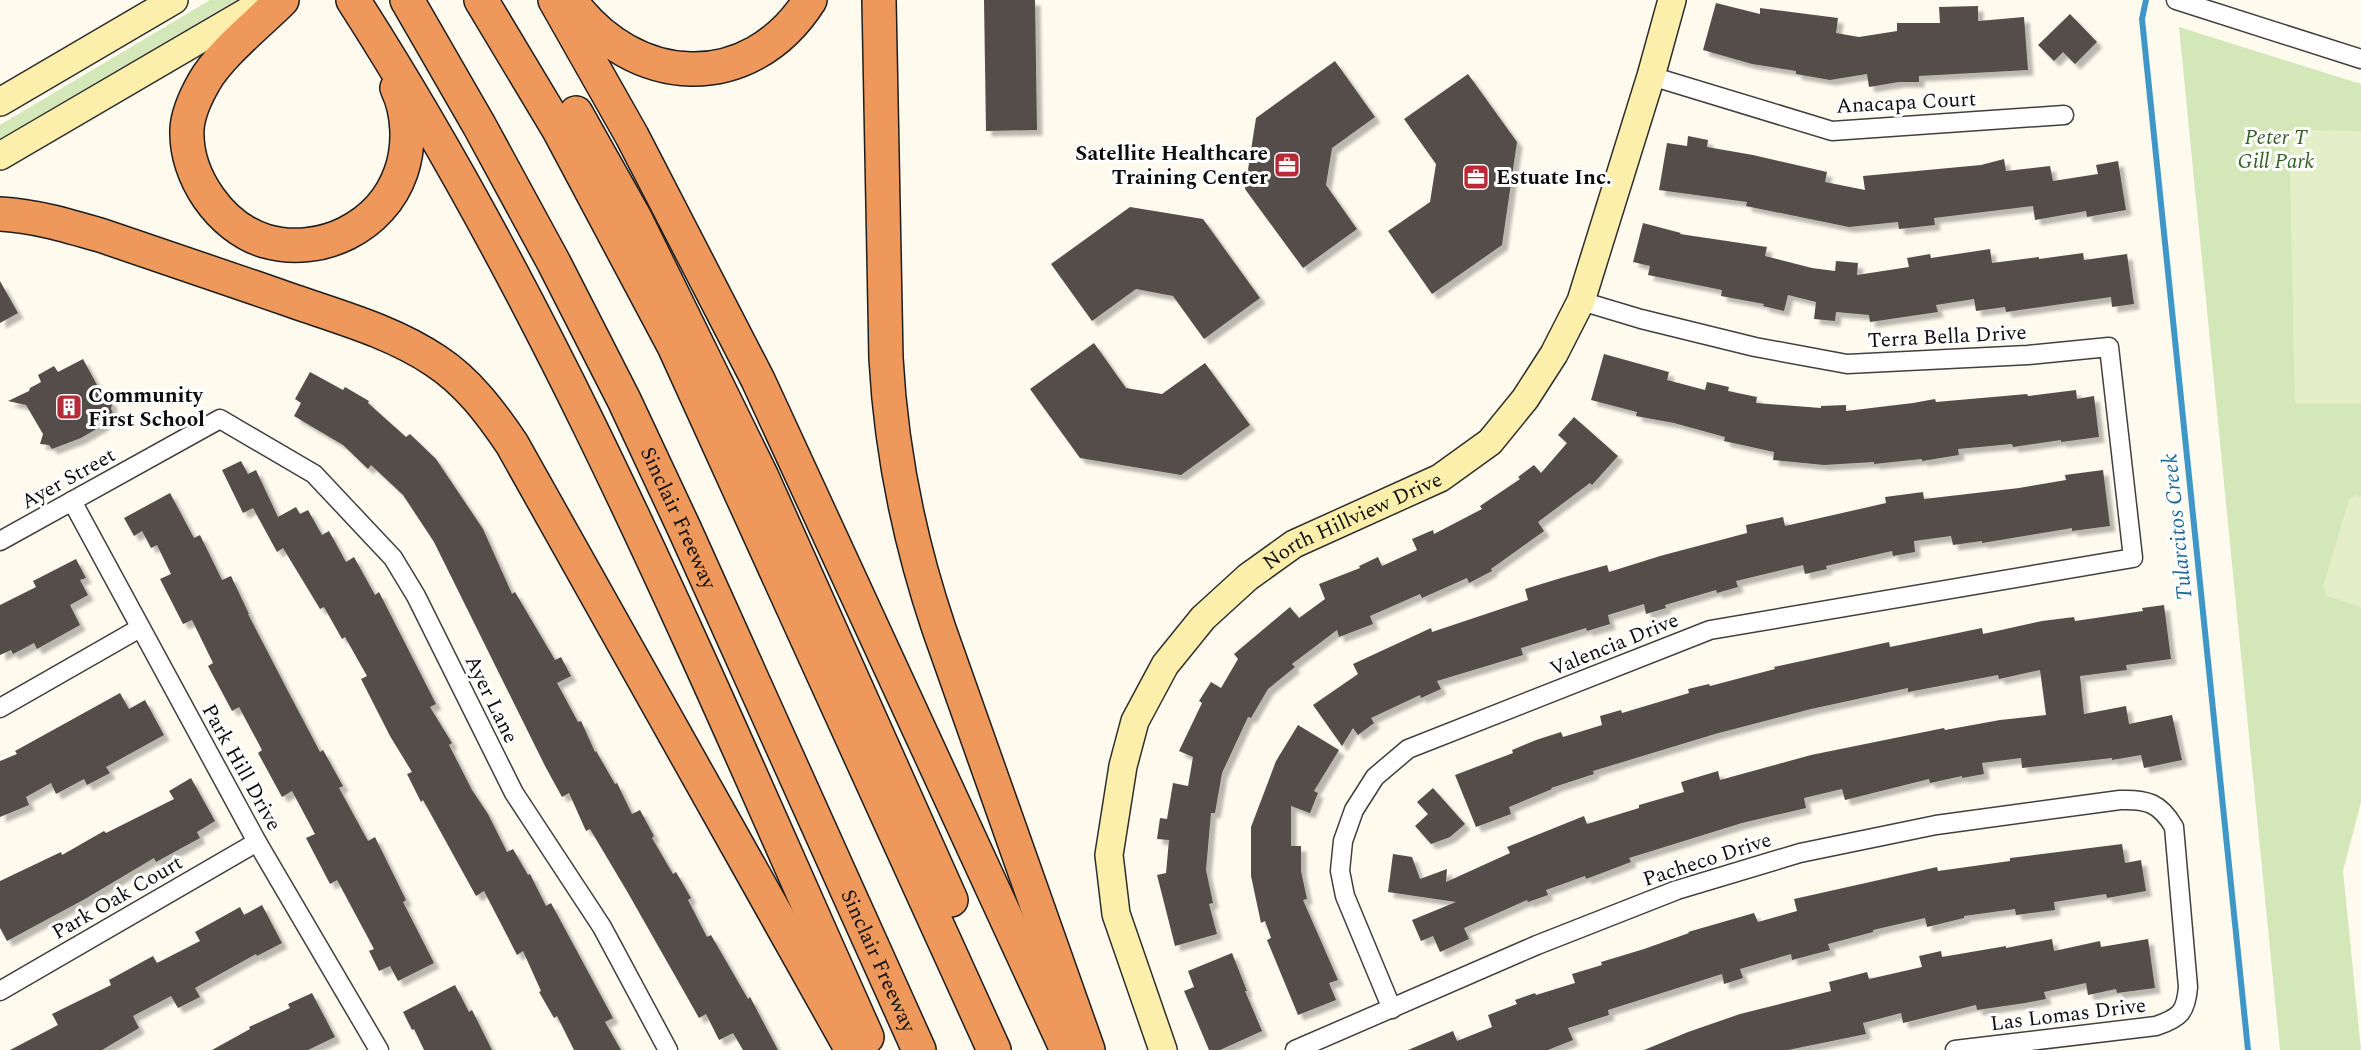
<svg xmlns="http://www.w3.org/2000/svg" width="2361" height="1050" font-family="Spectral,serif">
  <defs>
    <filter id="shadow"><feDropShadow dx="5.5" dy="5.5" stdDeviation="1.5" flood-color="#0004"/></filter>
  </defs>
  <rect width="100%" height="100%" fill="#fefaee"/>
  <!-- green -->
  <g fill="#d3e7b9">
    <polygon points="210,0 236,0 0,141 0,125"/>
    <polygon points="2179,27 2361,84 2361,802 2343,871 2361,1050 2280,1050"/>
  </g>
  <!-- pitch -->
  <g fill="#e4efca">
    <polygon points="2289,130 2361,131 2361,403 2295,403"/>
    <polygon points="2355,495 2361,497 2361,607 2327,596 2323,586 2349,500"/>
  </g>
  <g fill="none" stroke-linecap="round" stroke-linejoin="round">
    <!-- stream -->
    <polyline stroke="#3f97c8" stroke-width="6" points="2146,0 2142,19 2248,1050"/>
  </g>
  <!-- building -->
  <g fill="#554e4a" filter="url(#shadow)">
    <polygon points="984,0 1035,0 1037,130 986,131"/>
    <polygon points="1716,3 1760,14 1760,8 1838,18 1836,33 1859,37 1897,31 1897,23 1940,23 1939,7 1978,6 1978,21 2024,17 2028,70 1919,76 1919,82 1899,82 1869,87 1867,74 1830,80 1796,74 1796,71 1752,64 1703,50"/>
    <polygon points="2070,14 2097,42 2075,64 2063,52 2054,61 2038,45"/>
    <polygon points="1335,61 1375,117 1332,148 1326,185 1357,229 1303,268 1245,189 1256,118"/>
    <polygon points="1468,74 1517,142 1502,245 1432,294 1388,231 1430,202 1436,164 1404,119"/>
    <polygon points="1688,136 1708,140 1707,147 1753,155 1827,172 1825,182 1865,190 1863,176 1981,165 2004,159 2006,171 2050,166 2053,181 2098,174 2096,165 2118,161 2126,210 2087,217 2086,211 2035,220 2033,206 1934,218 1935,225 1899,229 1898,222 1849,227 1746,206 1747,202 1659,190 1667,143 1687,146"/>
    <polygon points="1130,207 1203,219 1260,298 1204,339 1173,296 1136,289 1092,321 1051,264"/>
    <polygon points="1643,223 1681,233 1680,234 1767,247 1765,256 1812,268 1835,271 1836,261 1858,263 1857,275 1909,267 1907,258 1930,254 1931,258 1990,249 1992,263 2039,257 2039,259 2083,253 2084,260 2127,254 2134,304 2112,307 2111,297 2006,312 2005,307 1976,311 1974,299 1936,305 1938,312 1870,322 1869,315 1836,312 1835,321 1814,319 1816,302 1788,295 1784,311 1763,306 1764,304 1721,296 1722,290 1648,275 1650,266 1633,262"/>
    <polygon points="0,281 18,313 0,323"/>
    <polygon points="1094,343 1126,388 1162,394 1205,363 1250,425 1181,475 1080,458 1030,389"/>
    <polygon points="1604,354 1669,372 1667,380 1705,390 1707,382 1729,387 1728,391 1757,397 1756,403 1821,408 1821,406 1846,405 1846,411 1913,403 1935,399 1936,402 2027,394 2028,396 2076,390 2077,399 2094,396 2099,437 2061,442 2061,440 2013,447 2012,444 1958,449 1959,455 1922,461 1922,459 1874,464 1874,462 1824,465 1773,460 1774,452 1724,441 1725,437 1674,423 1636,416 1637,412 1591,400"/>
    <polygon points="83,359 103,396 109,398 112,404 111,409 114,415 103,422 105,424 81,438 52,449 49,445 40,444 43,434 26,405 8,401 29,391 30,388 41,382 38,375 54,366 58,372"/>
    <polygon points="310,372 343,390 345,387 369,401 368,403 406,437 410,434 436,459 483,529 512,594 515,592 555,660 561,657 571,676 557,683 578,722 581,721 595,752 596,751 615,784 617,783 632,814 640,810 654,836 652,838 673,874 676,872 691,898 688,900 707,937 711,935 748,999 750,997 778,1050 743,1050 733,1033 719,1040 706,1014 699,1018 628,893 590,829 586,831 569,793 562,797 545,766 434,542 403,495 371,465 368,469 343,445 294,416 301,403 295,399"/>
    <polygon points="1574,417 1618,456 1592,485 1590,483 1538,522 1544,531 1491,569 1492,571 1469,583 1467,578 1422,598 1420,594 1370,616 1373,624 1339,637 1337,630 1292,664 1295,667 1268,689 1251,718 1248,717 1222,773 1215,813 1211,813 1206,870 1213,903 1209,904 1217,934 1175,946 1157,875 1166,873 1169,840 1157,839 1160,818 1167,819 1173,783 1188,786 1193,757 1179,751 1202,703 1199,701 1211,682 1221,688 1238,659 1234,654 1290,607 1299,618 1325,599 1319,584 1360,568 1359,566 1378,557 1382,566 1417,550 1412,539 1433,530 1434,534 1482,509 1480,506 1520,479 1518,477 1534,465 1541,473 1567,443 1558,435"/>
    <polygon points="241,461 248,474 256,470 278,517 296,507 300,514 308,510 322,535 329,531 346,562 354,557 375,595 379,592 436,704 430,707 452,743 449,745 472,790 488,814 507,852 513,849 528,875 530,874 546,906 551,903 613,1018 605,1022 621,1050 574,1050 557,1016 554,1018 539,992 541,991 523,951 517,955 484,891 476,896 423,800 421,802 407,774 412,772 390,736 361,679 367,676 345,637 342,639 324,607 320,609 283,548 277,552 253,508 243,513 222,470"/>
    <polygon points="2103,470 2110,526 2072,531 2072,528 1982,543 1982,541 1953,545 1951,536 1914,541 1915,552 1893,556 1892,551 1826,566 1827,569 1805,574 1803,565 1736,581 1738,587 1717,593 1716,590 1665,605 1666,608 1646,614 1644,604 1608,615 1610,624 1587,631 1586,628 1521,648 1523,655 1437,681 1441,689 1421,698 1420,695 1371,718 1374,723 1358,735 1353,728 1342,746 1313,705 1358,674 1353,664 1431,628 1432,632 1528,600 1525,589 1561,578 1607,565 1609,572 1660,556 1747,533 1746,525 1783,517 1785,526 1886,503 1885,497 1923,492 1924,499 2019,488 2066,480 2065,475"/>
    <polygon points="170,493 194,538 200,535 222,580 231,576 249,614 248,614 291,697 320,752 323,750 343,786 339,788 368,841 375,837 406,900 403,902 434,963 398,981 390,966 379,971 369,951 374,949 337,880 330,884 306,838 315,834 292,791 282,797 258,753 262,750 239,707 232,711 208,666 213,663 192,620 183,624 160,579 171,574 157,545 151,548 142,531 134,536 124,518"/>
    <polygon points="76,559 86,578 80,580 88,595 70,605 80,625 37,649 34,643 13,654 11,650 0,655 0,605 36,587 33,581"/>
    <polygon points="2164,605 2171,659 2126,665 2127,670 2080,676 2084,714 2126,706 2129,724 2172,715 2182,760 2144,768 2141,755 2112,760 2112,758 2022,768 2021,758 1982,763 1984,774 1962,778 1962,776 1930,783 1929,779 1845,800 1842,789 1804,798 1806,808 1742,823 1629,858 1631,862 1586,879 1585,876 1546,890 1548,895 1528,902 1527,900 1464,928 1469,939 1440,952 1433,936 1421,941 1412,920 1456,902 1388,892 1393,854 1412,857 1420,879 1447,869 1446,882 1510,853 1507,847 1584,816 1587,824 1639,808 1639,805 1684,792 1681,782 1718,771 1720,780 1811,755 1944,728 1945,730 2000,720 2046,715 2040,670 1999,679 1998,675 1908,692 1908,688 1811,709 1715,734 1593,771 1594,774 1551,788 1552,789 1509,807 1511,814 1476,827 1455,775 1513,753 1512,750 1536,740 1561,732 1563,737 1602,725 1600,716 1621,710 1622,713 1689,693 1688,689 1709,684 1710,686 1775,669 1774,667 1889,642 1890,647 1982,628 1983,634 2042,621 2074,617 2075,621 2143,611 2142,608"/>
    <polygon points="120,693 129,709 145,700 164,735 106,767 110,773 87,785 84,779 56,794 51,783 26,797 29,805 0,817 0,761 17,754 15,751"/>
    <polygon points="1298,725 1339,750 1314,791 1318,793 1310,813 1291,806 1291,846 1301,846 1301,871 1307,899 1303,900 1338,980 1329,983 1336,1000 1298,1015 1267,940 1271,938 1265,921 1261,923 1251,876 1251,827 1276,761"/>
    <polygon points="191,778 215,821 197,832 200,838 156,862 154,858 85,899 7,941 0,928 0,881 61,852 62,855 104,831 106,833 174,799 169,791"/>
    <polygon points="1433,788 1465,824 1450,837 1431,844 1415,826 1428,814 1417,802"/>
    <polygon points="2122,844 2125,863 2141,860 2146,891 2107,898 2106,894 2054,902 2055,910 2016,915 2015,909 1964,916 1964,918 1927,927 1925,918 1873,930 1873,932 1828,944 1830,950 1792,960 1791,954 1740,969 1743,978 1724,984 1722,974 1608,1010 1609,1015 1568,1028 1573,1040 1548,1050 1408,1050 1453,1031 1457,1041 1492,1027 1488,1015 1517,1004 1515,1000 1535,993 1536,995 1575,983 1572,974 1602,965 1601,962 1644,949 1689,933 1688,932 1754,913 1758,922 1797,911 1794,899 1937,867 1938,871 2010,861 2010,858"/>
    <polygon points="262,905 282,943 257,956 256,954 195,988 200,997 178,1008 171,996 133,1016 139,1028 102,1050 10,1050 58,1025 52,1014 111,985 109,980 153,956 157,963 200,941 195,932 240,907 244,915"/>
    <polygon points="2052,939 2054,951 2100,941 2101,947 2148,939 2155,988 2117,993 2116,989 2088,995 2086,983 2044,992 2046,999 2025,1003 1977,1010 1976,1005 1903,1023 1901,1013 1863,1023 1866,1034 1788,1050 1644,1050 1688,1032 1740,1014 1831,991 1829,982 1867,972 1869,979 1922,967 1919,956 1941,951 1942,957 2006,946 2006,948"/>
    <polygon points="1232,953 1247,991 1245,991 1262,1031 1220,1050 1209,1050 1184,991 1194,987 1188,971"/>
    <polygon points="455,985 469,1012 472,1010 492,1050 424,1050 414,1029 412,1030 403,1012"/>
    <polygon points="312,993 335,1037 308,1050 212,1050 250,1029 249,1027 290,1008 288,1004"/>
  </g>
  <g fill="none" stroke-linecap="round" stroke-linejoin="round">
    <defs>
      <g id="street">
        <polyline points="2176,0 2361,59"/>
        <polyline points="1651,76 1832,131 2064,115"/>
        <polyline points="72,501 257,842 379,1050"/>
        <polyline points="0,541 220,419 314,474 393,558 416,596 514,793 602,927 668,1050"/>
        <polyline points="0,708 140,628"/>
        <polyline points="0,991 257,842"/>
        <polyline points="1392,1009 1345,896 1340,871 1343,841 1354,810 1375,777 1408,749 1710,630 2133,558 2109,347 2028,355 1847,364 1755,347 1641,319 1581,301"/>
        <path d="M1295 1050 1537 945 1677 890 1800 853 1936 825 2120 800C2147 799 2160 803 2174 827L2188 987C2186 1012 2180 1018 2156 1026L1955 1050"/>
      </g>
      <g id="secondary">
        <polyline points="0,102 174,0"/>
        <polyline points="0,156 267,0"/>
        <path id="s1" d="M1163 1050 1116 914 1109 855 1123 766 1135 721 1165 665 1203 618 1248 577 1294 544 1440 478 1490 442 1525 399 1554 354 1581 301 1651 76 1672 0"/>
      </g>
      <g id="highway">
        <path d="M282 0C259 23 219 55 204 82 196 96 188 113 187 129 185 176 220 227 265 241 321 257 382 227 401 172 410 146 409 113 397 88"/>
        <path d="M353 0C562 325 709 685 867 1037"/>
        <path id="s2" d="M407 0 479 125 554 263 624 400 684 528 919 1050"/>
        <polyline points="481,0 559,130 674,346 994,1050"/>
        <polyline points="555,0 632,136 758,380 1067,1050"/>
        <path d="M570 0C633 88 749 96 810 0"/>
        <path d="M879 0 886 358C891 452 909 540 939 629L1088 1050"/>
        <polyline points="576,113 635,218 762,477 951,900"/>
        <path d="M0 214C36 216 69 226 103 236 167 258 230 279 293 301 342 318 393 332 436 361 468 382 491 413 512 444L852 1050"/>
      </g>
    </defs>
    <!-- street casing -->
    <use href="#street" stroke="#404040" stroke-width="21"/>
    <!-- secondary casing -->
    <use href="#secondary" stroke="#2f2f2f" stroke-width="30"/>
    <!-- highway casing -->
    <use href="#highway" stroke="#1e1e1e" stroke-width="36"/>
    <!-- street -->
    <use href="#street" stroke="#fff" stroke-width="18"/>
    <!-- secondary -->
    <use href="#secondary" stroke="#fcefac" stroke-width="27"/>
    <!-- highway -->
    <use href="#highway" stroke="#ee985c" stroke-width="33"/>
  </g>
  <!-- icons -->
  <defs>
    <symbol id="office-square" viewBox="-11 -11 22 22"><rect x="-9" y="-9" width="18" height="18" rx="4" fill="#b72b38" stroke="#fff"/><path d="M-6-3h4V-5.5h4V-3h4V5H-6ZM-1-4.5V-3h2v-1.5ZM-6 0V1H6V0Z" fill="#fff"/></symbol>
    <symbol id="building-square" viewBox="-11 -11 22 22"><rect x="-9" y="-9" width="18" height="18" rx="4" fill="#b72b38" stroke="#fff"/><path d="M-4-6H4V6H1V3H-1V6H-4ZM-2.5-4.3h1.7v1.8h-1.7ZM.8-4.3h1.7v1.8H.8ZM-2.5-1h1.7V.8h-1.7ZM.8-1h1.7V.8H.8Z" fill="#fff"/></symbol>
  </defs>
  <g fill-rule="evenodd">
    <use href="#office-square" x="1272" y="150" width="30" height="30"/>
    <use href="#office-square" x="1461" y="162" width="30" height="30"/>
    <use href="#building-square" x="54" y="392" width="30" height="30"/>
  </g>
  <g text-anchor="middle" stroke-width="6" stroke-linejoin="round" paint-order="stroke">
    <!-- street labels -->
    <g font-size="21" fill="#0d0d0d" stroke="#fff">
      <text transform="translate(1906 102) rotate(-3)" y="7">Anacapa Court</text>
      <text transform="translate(1947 336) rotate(-3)" y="7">Terra Bella Drive</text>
      <text transform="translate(68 478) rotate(-29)" y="7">Ayer Street</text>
      <text dy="7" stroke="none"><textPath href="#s2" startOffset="585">Sinclair Freeway</textPath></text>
      <text dy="7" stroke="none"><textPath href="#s1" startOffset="644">North Hillview Drive</textPath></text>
      <text transform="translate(1614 644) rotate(-22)" y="7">Valencia Drive</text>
      <text transform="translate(492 699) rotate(64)" y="7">Ayer Lane</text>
      <text transform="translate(242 767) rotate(61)" y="7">Park Hill Drive</text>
      <text transform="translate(1707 859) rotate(-18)" y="7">Pacheco Drive</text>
      <text transform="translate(117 897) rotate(-30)" y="7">Park Oak Court</text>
      <text dy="7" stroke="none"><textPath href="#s2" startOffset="1071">Sinclair Freeway</textPath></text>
      <text transform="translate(2068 1014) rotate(-7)" y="7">Las Lomas Drive</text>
    </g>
    <!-- park labels -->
    <g font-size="21" font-style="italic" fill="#316220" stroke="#fff">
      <text x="2276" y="144">Peter T<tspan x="2276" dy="24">Gill Park</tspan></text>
    </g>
    <!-- poi labels -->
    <g font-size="21" font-weight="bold" fill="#0d0d0d" stroke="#fff" text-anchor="start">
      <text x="1268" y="160" text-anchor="end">Satellite Healthcare<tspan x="1268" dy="24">Training Center</tspan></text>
      <text x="1496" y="184">Estuate Inc.</text>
      <text x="88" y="402">Community<tspan x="88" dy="24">First School</tspan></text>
    </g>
    <!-- water labels -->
    <g font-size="22" font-style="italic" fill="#1b699a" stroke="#fff">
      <text transform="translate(2176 527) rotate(-96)" y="8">Tularcitos Creek</text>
    </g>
  </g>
</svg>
